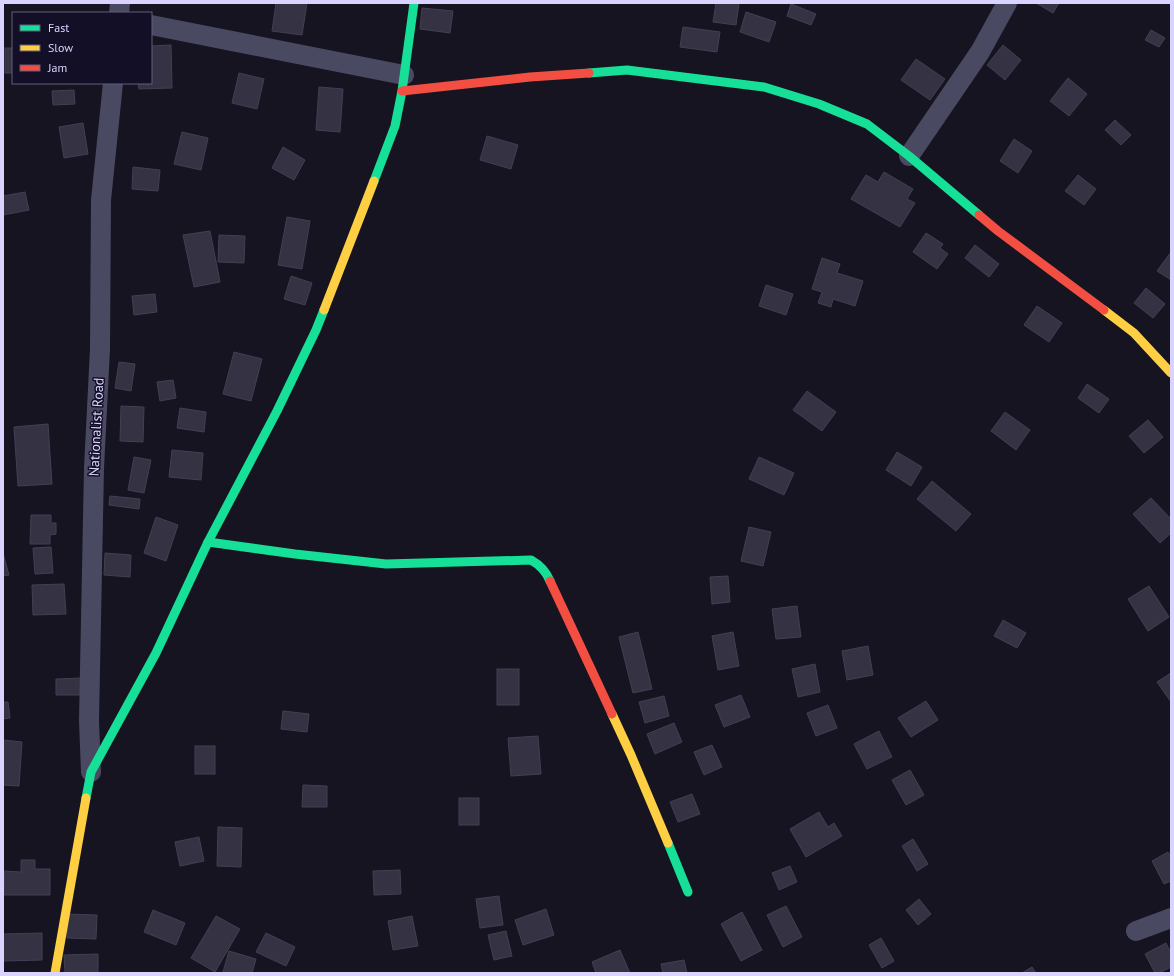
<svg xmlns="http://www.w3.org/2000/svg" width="1174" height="976" font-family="'PT Sans',sans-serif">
  <rect width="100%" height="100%" fill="#161421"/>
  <!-- building -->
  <g fill="#343243" stroke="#433f54">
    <polygon points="276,3 307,3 302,35 272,31"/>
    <polygon points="716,3 739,3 736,25 713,22"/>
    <polygon points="1036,3 1059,3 1053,13"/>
    <polygon points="791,4 816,14 811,25 787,16"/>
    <polygon points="422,8 453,11 450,33 420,29"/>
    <polygon points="746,12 776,22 769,42 740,32"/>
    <polygon points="683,27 720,32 717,52 680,47"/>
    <polygon points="1151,30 1165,38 1159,47 1145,40"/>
    <polygon points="171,45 172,88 139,89 138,83 151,83 151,46"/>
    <polygon points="1003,45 1021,60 1005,80 987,65"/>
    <rect x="5" y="48" width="8" height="25"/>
    <polygon points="916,59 945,79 930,100 901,80"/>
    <polygon points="239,73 264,79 257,109 232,103"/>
    <polygon points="1068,78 1087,94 1069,116 1050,101"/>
    <polygon points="319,87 343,89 340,132 316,130"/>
    <polygon points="74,90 75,104 53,105 52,91"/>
    <polygon points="1115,120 1131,135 1121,145 1105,130"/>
    <polygon points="83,123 88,154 64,158 59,127"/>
    <polygon points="182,132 208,138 201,170 174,164"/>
    <polygon points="487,136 518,145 511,169 480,160"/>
    <polygon points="1014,139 1032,151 1018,173 1000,161"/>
    <polygon points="283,147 305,160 294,180 272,168"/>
    <polygon points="133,167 160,170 158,191 132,189"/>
    <polygon points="884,172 913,189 907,199 915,203 900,227 851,199 866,175 878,182"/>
    <polygon points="1078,175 1096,189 1084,205 1065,191"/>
    <polygon points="25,192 29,210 3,215 3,196"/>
    <polygon points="287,217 310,221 302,269 278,265"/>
    <polygon points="210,231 220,282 194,287 183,235"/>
    <polygon points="926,233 943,244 940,248 948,254 937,269 913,252"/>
    <polygon points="219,235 245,236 244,263 218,262"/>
    <polygon points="975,245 999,264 989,277 965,258"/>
    <polygon points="1171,252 1171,280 1157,271"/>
    <polygon points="822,258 840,264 837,273 863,281 855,306 833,299 831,307 818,303 822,292 812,289"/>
    <polygon points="291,276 312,283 305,305 284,299"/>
    <polygon points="766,285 793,294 786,315 759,306"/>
    <polygon points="1146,288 1165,304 1153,318 1134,303"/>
    <polygon points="155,294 157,312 134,315 132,296"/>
    <polygon points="1037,306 1062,323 1049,342 1024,325"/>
    <polygon points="234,352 262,359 251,401 223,394"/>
    <polygon points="119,362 135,364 131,391 115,388"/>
    <polygon points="173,380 176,398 160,401 157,382"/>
    <polygon points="1087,384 1109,399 1099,413 1078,398"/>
    <polygon points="807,391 836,412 822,431 793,410"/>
    <polygon points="121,406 144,407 143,442 120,441"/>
    <polygon points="180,408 206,412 204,432 177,428"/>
    <polygon points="1005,412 1030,430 1016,450 991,431"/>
    <polygon points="1148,420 1163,437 1144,453 1129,436"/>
    <polygon points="48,424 52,484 18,486 14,427"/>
    <polygon points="172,450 203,453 201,480 169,477"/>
    <polygon points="897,452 922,467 911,486 886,470"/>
    <polygon points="134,457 151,460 144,493 128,490"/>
    <polygon points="759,457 794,473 784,495 749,479"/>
    <polygon points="932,481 971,514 956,531 917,499"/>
    <polygon points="110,496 140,499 139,509 109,505"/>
    <polygon points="1151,498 1171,519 1171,533 1160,543 1133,514"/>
    <polygon points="31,515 51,515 51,523 56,523 56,534 50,535 50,544 30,544"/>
    <polygon points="156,517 178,525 166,561 144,553"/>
    <polygon points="749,527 771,532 763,566 741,561"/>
    <polygon points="51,547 53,573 35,574 33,548"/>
    <polygon points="3,553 9,575 3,576"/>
    <polygon points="105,553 131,555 130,577 104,575"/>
    <polygon points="728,576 730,602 712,604 710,577"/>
    <polygon points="64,584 66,614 33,615 32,585"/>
    <polygon points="1149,586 1169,617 1148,631 1128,599"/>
    <polygon points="797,606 801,637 776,639 772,609"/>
    <polygon points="1003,620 1026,633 1017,648 994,636"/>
    <polygon points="638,632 652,689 633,693 619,637"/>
    <polygon points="733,632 739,666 718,670 712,636"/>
    <polygon points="868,646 873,675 847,680 842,651"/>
    <polygon points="815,664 820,692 798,697 792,669"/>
    <rect x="497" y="669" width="22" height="36"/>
    <polygon points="1171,673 1171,702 1157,682"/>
    <polygon points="81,678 82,695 56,695 56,679"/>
    <polygon points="741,695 750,717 724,727 715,705"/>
    <polygon points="664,696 669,716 645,723 639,702"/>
    <polygon points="926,701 938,720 911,737 898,718"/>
    <polygon points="3,702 8,702 10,718 3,719"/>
    <polygon points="828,705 837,728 816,736 807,713"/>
    <polygon points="283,711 309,714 307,732 281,729"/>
    <polygon points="674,723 682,742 655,754 647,734"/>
    <polygon points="879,731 892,757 867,769 854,744"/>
    <polygon points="538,736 541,774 511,776 508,738"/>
    <polygon points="3,740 22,742 19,786 3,785"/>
    <polygon points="712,745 722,767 704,775 694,752"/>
    <rect x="195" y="746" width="20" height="28"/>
    <polygon points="910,770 924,795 906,805 892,780"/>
    <polygon points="303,785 327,786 327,807 302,807"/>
    <polygon points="692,794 700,814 678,822 670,802"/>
    <rect x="459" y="798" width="20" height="27"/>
    <polygon points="819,812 828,827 834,823 842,836 806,857 790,829"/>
    <polygon points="218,827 242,828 241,867 217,866"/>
    <polygon points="199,837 204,861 180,866 175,842"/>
    <polygon points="913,839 928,864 917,871 902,846"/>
    <polygon points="1168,852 1171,857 1171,881 1164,884 1152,861"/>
    <polygon points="21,860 35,860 35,869 50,869 50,895 4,895 4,871 21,872"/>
    <polygon points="790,866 797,882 779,890 772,873"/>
    <polygon points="400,870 401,894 374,895 373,871"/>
    <polygon points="499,896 503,925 480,928 476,899"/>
    <polygon points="919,899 931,914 918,925 906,910"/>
    <polygon points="786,906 802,937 783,947 767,915"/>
    <polygon points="546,909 554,935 523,945 515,920"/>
    <polygon points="153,910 185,923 176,945 144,932"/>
    <polygon points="742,912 762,950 741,961 721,924"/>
    <polygon points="67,914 97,915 96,939 67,938"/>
    <polygon points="216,916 240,929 215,972 191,958"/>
    <polygon points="412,916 418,946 393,950 388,921"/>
    <polygon points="506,931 512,956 494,960 488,935"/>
    <polygon points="42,933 42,960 3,961 3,934"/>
    <polygon points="266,933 295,947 286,966 256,952"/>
    <polygon points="881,938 894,961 882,968 869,945"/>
    <polygon points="1166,943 1171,953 1171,967 1159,973 1155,973 1145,954"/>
    <polygon points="620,950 630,973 596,973 592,962"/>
    <polygon points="229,951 256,959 252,973 227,973 223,972"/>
    <polygon points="98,954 98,973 65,973 64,955"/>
    <polygon points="684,960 687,973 663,973 661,964"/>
    <polygon points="1032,967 1036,973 1022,973"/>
  </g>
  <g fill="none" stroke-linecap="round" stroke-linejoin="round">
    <!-- street -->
    <g stroke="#4a4962" stroke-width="20">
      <polyline points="119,13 120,3"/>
      <polyline points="151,25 404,75"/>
      <polyline points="909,156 980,52 1007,3"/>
      <polyline points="91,772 89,721 94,468 100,349 101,200 113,83"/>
      <polyline points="1136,931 1171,918"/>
    </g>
    <!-- fast -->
    <g stroke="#16e098" stroke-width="9">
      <polyline points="589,73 627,70 764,87 819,104 867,124 909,156 979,215"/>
      <polyline points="374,181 395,126 402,91 414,3"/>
      <path d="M208 542 295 554 386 564 531 560C540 565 546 571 550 581"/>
      <polyline points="86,798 91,772 156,653 208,542 277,411 316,330 324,310"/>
      <polyline points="668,843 688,892"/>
    </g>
    <!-- slow -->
    <g stroke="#ffcf43" stroke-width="9">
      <polyline points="324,310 374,181"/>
      <polyline points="1104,310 1134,333 1171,373"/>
      <polyline points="612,714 631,755 668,843"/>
      <polyline points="55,973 86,798"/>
    </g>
    <!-- jam -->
    <g stroke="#f24e42" stroke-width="9">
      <polyline points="402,91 530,77 589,73"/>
      <polyline points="979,215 998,231 1104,310"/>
      <polyline points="550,581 612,714"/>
    </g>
  </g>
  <g text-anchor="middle" stroke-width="3" stroke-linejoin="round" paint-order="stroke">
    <!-- street labels -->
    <g font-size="14" fill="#d9d4ff" stroke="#130f26">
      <text transform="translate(96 427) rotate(-87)" y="5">Nationalist Road</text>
    </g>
  </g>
  <!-- border -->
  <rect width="1174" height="976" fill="none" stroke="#d9d4ff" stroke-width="8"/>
  <!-- legend -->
  <rect x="12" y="12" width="140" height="72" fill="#130f26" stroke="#625e7d"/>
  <rect x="20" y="25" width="20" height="6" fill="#16e098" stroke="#625e7d"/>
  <text x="48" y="32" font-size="12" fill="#d9d4ff">Fast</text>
  <rect x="20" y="45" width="20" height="6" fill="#ffcf43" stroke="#625e7d"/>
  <text x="48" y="52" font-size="12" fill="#d9d4ff">Slow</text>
  <rect x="20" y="65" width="20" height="6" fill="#f24e42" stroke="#625e7d"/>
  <text x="48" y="72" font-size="12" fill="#d9d4ff">Jam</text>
</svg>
